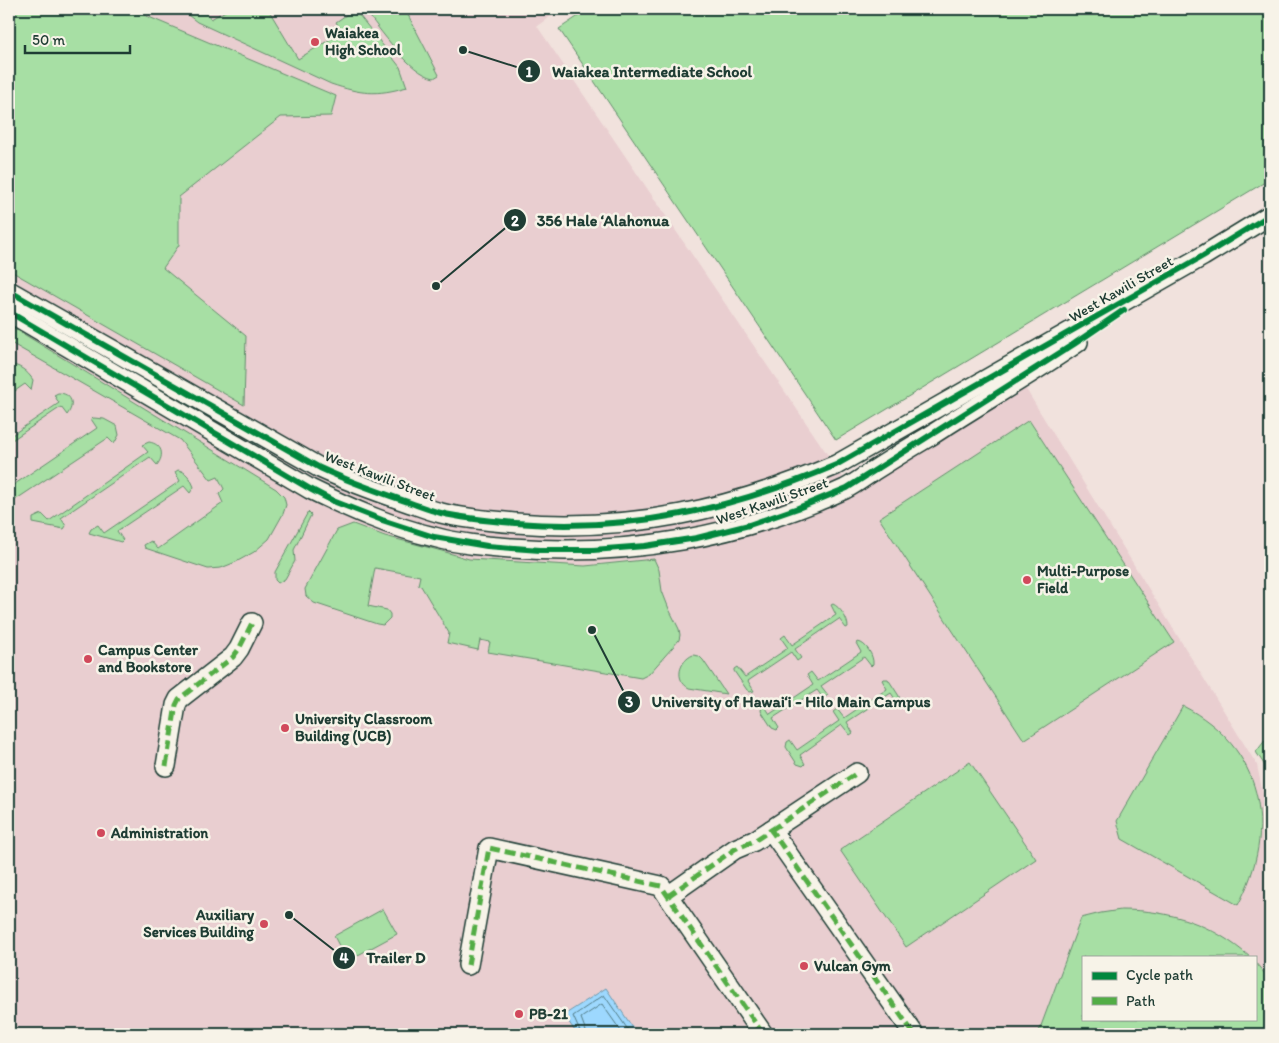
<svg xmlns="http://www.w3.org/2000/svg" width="1279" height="1043" font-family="Itim,sans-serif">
  <rect width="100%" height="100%" fill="#f1e2dd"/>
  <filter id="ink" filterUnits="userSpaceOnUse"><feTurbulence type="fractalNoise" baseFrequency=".02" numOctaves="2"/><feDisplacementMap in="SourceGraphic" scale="10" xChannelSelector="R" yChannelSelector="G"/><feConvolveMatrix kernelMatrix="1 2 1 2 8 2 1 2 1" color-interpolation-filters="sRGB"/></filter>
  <g filter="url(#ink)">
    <!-- built -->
    <path fill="#e9ced0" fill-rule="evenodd" d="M9 9H561L537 26 855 495 1024 386 1257 765 1270 829V1034H9ZM1083 957H1255V1019H1083Z"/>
    <!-- green -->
    <g fill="#a7dfa4" stroke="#638e6c">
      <polygon points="9,9 130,9 336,96 331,116 281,117 179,197 179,245 163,268 246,336 244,405 9,270"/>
      <path d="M180 9H204L211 19 229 9H268L298 59 342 32 336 22 349 13 359 15 400 67 407 87C376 96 361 94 331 84L197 22Z"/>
      <path d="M364 9H405L439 75 434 78C409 73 380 29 364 9Z"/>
      <polygon points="589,9 1270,9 1270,179 836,440 559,29"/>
      <polygon points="9,325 276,489 284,497 286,505 283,514 269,539 254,552 236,562 221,568 208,569 145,548 144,545 151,541 158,549 223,503 219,494 224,489 218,477 211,480 180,440 9,342"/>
      <path d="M9 365C19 364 28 372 33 380L31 390 25 384 9 395V379L12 374 9 371Z"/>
      <path d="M58 393C72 393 75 405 67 415L61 407 9 442V437L59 403 54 395Z"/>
      <polygon points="94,418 104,419 117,426 119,435 114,444 108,438 9,504 9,488 97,428 91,419"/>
      <polygon points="1029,420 1174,642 1024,740 879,518"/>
      <path d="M149 442C162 444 165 455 157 465L150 457 61 518 66 526 64 529 33 523V518L42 514 49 521 148 452 142 445Z"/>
      <path d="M178 470C186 471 191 479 194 487L190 493 184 486 117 531 123 540 121 542 89 533 91 529 98 525 104 533 180 481 175 472Z"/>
      <polygon points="308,512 311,515 294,550 295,561 285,579 278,583 275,580 275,572"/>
      <polygon points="353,524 385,536 442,551 469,559 585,566 654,559 659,570 662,591 669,609 679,629 680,635 679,640 672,648 649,674 641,678 488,652 490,642 480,640 478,650 447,643 449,633 421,586 418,585 420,576 375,568 368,606 387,610 390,614 390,618 383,625 377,624 314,603 306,596 305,589 337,530"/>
      <path d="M833 604C840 607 848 619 848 627L846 628 839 619 795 649 801 658 797 661 791 652 748 681 754 691 750 692 747 690 734 671V669L737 667 745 677 788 648 781 638 785 635 792 645 836 615 831 605Z"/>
      <path d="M858 642C866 643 874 656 873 664L871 666 864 657 821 686 828 695 823 698 817 690 773 718 779 728 777 730 772 728 761 711 762 706 764 705 770 714 813 685 807 675 811 672 818 681 861 652 856 643Z"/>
      <path d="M693 655 699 656 703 660 726 694 689 688C674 680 679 661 693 655Z"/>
      <polygon points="883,679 888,679 899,696 900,701 897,702 891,693 847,722 853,733 850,735 842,725 800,755 805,764 803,766 797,764 786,747 787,742 790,740 797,750 839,721 833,712 837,709 844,718 887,689 882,680"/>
      <path d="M1183 706C1263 747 1279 829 1238 905L1122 839 1117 821Z"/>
      <polygon points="1270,734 1270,773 1256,752"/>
      <polygon points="970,762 1036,859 906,947 840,850"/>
      <polygon points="383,909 397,934 347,961 334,936"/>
      <path d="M1121 910C1171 910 1212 924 1250 957H1083V1019H1255V962L1270 980V1034H1038L1081 918 1101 913Z"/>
    </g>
    <!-- water -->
    <polygon fill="#9dd8fe" stroke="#6b9aad" points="606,988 637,1034 577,1034 564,1015"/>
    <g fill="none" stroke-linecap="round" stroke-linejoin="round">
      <!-- shore -->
      <g stroke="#517b85" stroke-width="1">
        <polyline points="581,1034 573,1016 604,995 631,1034"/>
        <polyline points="587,1034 581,1018 602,1004 623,1034"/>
      </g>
      <defs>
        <g id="minor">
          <path d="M9 291 320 468C348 481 376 491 405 501 417 505 429 510 441 513 465 519 491 521 516 523 632 532 730 510 836 465L1203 256 1270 215"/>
          <path d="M9 312 310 489C349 508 391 527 434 537 459 544 486 546 512 548 626 557 742 537 845 489 855 484 864 477 873 471 892 459 911 447 930 436 979 404 1030 375 1078 342"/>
          <polyline points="166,766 176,705 179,699 233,657 239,649 252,623"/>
          <polyline points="771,830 857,773"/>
          <polyline points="668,896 735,849 754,841 771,830 914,1034"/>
          <polyline points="468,965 489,848 661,886 763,1034"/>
        </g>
      </defs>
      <!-- minor casing -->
      <use href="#minor" stroke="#1f3d34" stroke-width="22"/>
      <!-- minor -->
      <use href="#minor" stroke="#f7f3e8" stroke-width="19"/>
      <!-- quiet -->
      <g stroke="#52ad45" stroke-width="5" stroke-dasharray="10 5" stroke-linecap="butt">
        <polyline points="166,766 176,705 179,699 233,657 239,649 252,623"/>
        <polyline points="771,830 857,773"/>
        <polyline points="668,896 735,849 754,841 771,830 914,1034"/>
        <polyline points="468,965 489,848 661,886 763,1034"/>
      </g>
      <defs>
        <g id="cycleway">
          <path d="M9 291 320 468C348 481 376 491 405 501 417 505 429 510 441 513 465 519 491 521 516 523 632 532 730 510 836 465L1203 256 1270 215"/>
          <polyline points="9,312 310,489 333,501 382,520 434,537 487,546 540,550 593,550 645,546 697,538 749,525 798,508 847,488 1074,344 1124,310"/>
        </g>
      </defs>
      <!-- cycleway casing -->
      <use href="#cycleway" stroke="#f7f3e8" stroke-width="9"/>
      <!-- cycleway -->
      <use href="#cycleway" stroke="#00873e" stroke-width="6"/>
    </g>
  </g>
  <!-- markers -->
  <g fill="#d1495b" stroke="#f7f3e8" stroke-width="2">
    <circle cx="315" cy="42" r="5"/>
    <circle cx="1027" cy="580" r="5"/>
    <circle cx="88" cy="659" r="5"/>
    <circle cx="285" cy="728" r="5"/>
    <circle cx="101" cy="833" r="5"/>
    <circle cx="264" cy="924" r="5"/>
    <circle cx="804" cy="966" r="5"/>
    <circle cx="519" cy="1014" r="5"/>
  </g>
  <g text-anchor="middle" stroke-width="5" stroke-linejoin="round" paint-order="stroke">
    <!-- poi labels -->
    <g font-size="15" font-weight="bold" fill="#1f3d34" stroke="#f7f3e8" text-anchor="start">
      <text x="325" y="38">Waiakea<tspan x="325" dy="17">High School</tspan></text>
      <text x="1037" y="576">Multi-Purpose<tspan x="1037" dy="17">Field</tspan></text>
      <text x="98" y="655">Campus Center<tspan x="98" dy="17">and Bookstore</tspan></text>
      <text x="295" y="724">University Classroom<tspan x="295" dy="17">Building (UCB)</tspan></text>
      <text x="111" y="838">Administration</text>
      <text x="254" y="920" text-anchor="end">Auxiliary<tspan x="254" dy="17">Services Building</tspan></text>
      <text x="814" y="971">Vulcan Gym</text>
      <text x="529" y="1019">PB-21</text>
    </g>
    <!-- street labels -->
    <g font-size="15" fill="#1f3d34" stroke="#f7f3e8">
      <text transform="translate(1121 289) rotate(-30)" y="5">West Kawili Street</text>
      <text transform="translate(380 476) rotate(21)" y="5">West Kawili Street</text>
      <text transform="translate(772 501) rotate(-19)" y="5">West Kawili Street</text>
    </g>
  </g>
  <!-- callouts -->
  <path fill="none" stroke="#1f3d34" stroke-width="2" d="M463 50L529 71M436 286L515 220M592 630L629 702M289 915L344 958"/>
  <g fill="#1f3d34" stroke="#f7f3e8" stroke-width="2">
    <circle cx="463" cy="50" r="5"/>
    <circle cx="436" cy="286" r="5"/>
    <circle cx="592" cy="630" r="5"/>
    <circle cx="289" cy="915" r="5"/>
    <circle cx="529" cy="71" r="12"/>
    <circle cx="515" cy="220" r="12"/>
    <circle cx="629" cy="702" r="12"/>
    <circle cx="344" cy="958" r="12"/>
  </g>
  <g font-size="15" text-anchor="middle" font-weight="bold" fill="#fff">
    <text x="529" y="77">1</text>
    <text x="515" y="226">2</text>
    <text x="629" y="707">3</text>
    <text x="344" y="963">4</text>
  </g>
  <g font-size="16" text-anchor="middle" font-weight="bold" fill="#1f3d34" stroke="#f7f3e8" stroke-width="5" stroke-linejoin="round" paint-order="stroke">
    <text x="652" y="77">Waiakea Intermediate School</text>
    <text x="603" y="226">356 Hale ʻAlahonua</text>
    <text x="791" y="707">University of Hawaiʻi - Hilo Main Campus</text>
    <text x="396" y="963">Trailer D</text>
  </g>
  <!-- margin -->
  <rect width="1279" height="1043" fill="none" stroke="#f7f3e8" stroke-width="30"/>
  <rect x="15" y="15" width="1249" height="1013" fill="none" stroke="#1f3d34" stroke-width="2" filter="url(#ink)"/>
  <!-- legend -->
  <rect x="1082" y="956" width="175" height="65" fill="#f7f3e8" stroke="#a1aaa0"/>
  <rect x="1092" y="972" width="25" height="8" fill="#00873e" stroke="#a1aaa0"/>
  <text x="1126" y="980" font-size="15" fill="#1f3d34">Cycle path</text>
  <rect x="1092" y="997" width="25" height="8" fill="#52ad45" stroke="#a1aaa0"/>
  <text x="1126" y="1006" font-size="15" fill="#1f3d34">Path</text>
  <!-- scale -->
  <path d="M25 45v8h105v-8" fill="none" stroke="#1f3d34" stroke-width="2.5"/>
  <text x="32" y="45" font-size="15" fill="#1f3d34" stroke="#f7f3e8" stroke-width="4" paint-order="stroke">50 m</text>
</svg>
